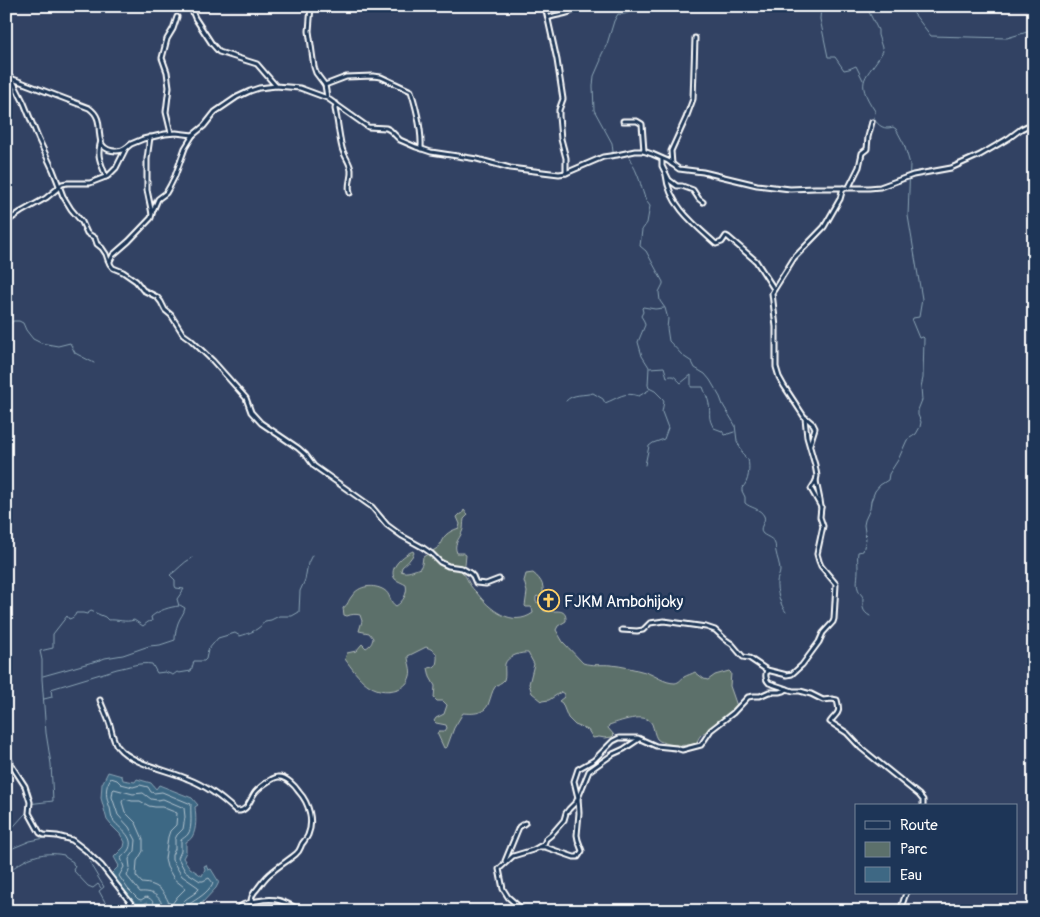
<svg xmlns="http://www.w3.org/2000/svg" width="1040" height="917" font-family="Pangolin,sans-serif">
  <rect width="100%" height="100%" fill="#324263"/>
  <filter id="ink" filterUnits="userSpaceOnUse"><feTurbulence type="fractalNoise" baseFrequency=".02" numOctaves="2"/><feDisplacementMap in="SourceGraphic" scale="10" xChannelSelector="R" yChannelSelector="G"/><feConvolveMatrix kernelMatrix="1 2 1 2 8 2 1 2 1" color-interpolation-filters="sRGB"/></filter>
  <g filter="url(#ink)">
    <!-- green -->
    <path fill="#5c706b" stroke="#aeb8b5" d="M464 510 468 515 464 519C463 523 464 529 462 532 459 540 453 544 457 553H463L466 555 465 565 461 571C466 576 466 577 469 583 471 587 474 590 477 593 489 609 512 628 533 613L532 608 531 607H526L525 606 527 592 524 581 526 574 533 573C542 580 546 588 541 598L537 596 536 597V602L543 603 544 605 542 608 544 611C553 613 567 606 566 621L558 626 556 630 563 642 583 663C592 666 602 664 611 665 622 666 634 669 645 672 655 675 664 683 675 683 680 682 680 680 684 677 687 675 692 674 695 672L704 679 708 680 715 675 729 671 731 673 730 686 737 706C728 713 720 721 711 728 708 731 704 732 701 735 698 738 698 742 694 744 687 747 662 745 657 739 654 734 654 729 652 724 646 711 618 722 609 725L608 728 614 735 612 737 605 738 599 737 593 738 588 730 575 725 568 718 562 703 559 701 564 697V694L561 692 549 700 542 701 532 693 529 684 534 664 528 653C522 652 507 656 505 664 504 669 506 675 504 680 502 683 497 684 495 687 492 691 491 697 489 702 486 714 473 714 463 713L454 728 447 747 444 748 437 733 439 731H445L447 728 446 725 436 723 434 721 436 718 444 714 447 705 443 701H437L434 698 435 686 430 677 428 668 434 667 436 665C439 653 436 651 426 647L408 656C408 663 412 669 410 676 408 683 405 686 398 689 372 697 358 677 345 659L347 653 356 651 362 644 366 648C371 645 372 643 373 638L369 633 359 631 362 621 360 615C356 614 352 614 347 616L344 615 343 608C349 604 347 602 352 596 359 585 374 584 384 590 391 594 389 602 396 606 403 602 408 593 406 585 403 583 397 581 395 579 387 568 405 554 413 551L414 553C411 559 407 563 402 567L401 571C407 574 414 570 420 568L422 564 423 557 439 547C443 536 447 532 459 528L460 524 457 517 460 514H462Z"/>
    <!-- water -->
    <path fill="#3e6884" stroke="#8ba4b5" d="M108 772 122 776 123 780 135 782 137 779 151 783 156 789 159 785 192 798 198 805 195 807C196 816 197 829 192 837 191 839 188 841 186 842V852L183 858 190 868 202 876 205 869 204 866 206 865 208 870 211 869 219 882 216 888 202 903 188 911H153L147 902 139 907 125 892 111 874 119 866 114 857 124 847 125 842 120 834 111 825 107 820 101 798 102 784Z"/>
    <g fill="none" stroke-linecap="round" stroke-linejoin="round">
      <!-- shore -->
      <g stroke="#b2c3ce" stroke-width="1">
        <path d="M125 799 132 801H140L149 806 155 807H162L177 813 176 825 170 831 168 837 165 859 167 867 174 879 184 887 185 889 177 897 172 904 169 903C163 890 158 884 142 883L136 876 137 861 143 851V839L136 823 125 812 122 802 123 800Z"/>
        <path d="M156 911C156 905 152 898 146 897L141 900 138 899 128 889 119 876 124 867 121 858C123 855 128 852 129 849 135 836 118 828 113 820 111 816 111 812 110 808 106 797 104 788 111 778L117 780 121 784 133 787 140 785 148 787 151 792 154 793 162 792 191 804C190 811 193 828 188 834 186 837 183 838 181 840V851L178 858 185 871 200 881H203L209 878 213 883C207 894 198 898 188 905L186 911"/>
        <path d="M163 911C162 896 153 891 140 892L127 876 130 868 129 859 135 851 136 840 129 827 118 815 112 797 113 790 114 789 133 794 143 793 151 799 157 800 163 799 184 808 185 817 183 829 177 835 175 839V849L172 855V860L182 876 198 887 199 889C192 898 181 897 180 911"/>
      </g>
      <!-- stream -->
      <g stroke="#8ba4b5" stroke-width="1">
        <path d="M636 6C631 12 627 15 618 14L614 21 607 44 601 56V60L594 76 593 86 594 110 612 143 613 152 615 153 627 151C629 160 635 167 638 176 642 186 643 198 650 206L647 223 642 230 640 246 646 251 663 282V284L659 292 660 301 665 308 668 319 667 328 669 341 683 356 692 362 695 368 705 374 710 380 720 397 723 405 735 425 737 441 745 458 748 459C750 468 749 482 742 488V491L745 497V503C750 508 760 508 764 516 767 522 757 528 763 534 767 537 773 538 775 544 776 546 775 549 776 552 777 558 780 564 780 571 780 575 777 578 777 582 776 590 781 607 786 612"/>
        <polyline points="821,6 820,19 828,57 835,57 844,70 849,69 856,66 863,80"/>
        <path d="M866 6 878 30V35L883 51C867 79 853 78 875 111L874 119C879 126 884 130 893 127L896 129 904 144 910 164 908 216 922 299 919 317 913 318 912 321 919 338 923 337 924 338 923 378 921 387 922 400 918 410V415L921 422 920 427 916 434 907 440 898 460 889 474 888 480 880 485 875 491 871 501 870 509 865 520 864 525 866 539 863 551 858 552C857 558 858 563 858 569 858 582 854 586 863 597 863 606 861 611 870 616"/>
        <polyline points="908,6 931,36 1007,38 1034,30"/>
        <polyline points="6,326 10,325 13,321 19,321 23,323 26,330 33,339 41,343 58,346 70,343 75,353 94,363"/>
        <path d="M650 368 664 367 667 377C675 374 675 378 681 383L691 375V387H703C705 393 708 398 709 404 711 415 707 417 714 428L722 431 725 435 734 432"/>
        <path d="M566 401C573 393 584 396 593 393L603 399 605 403C619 398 623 391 639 396L649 390"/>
        <polyline points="645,465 649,446 653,443 664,439 668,428 662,412 664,401 663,399 655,391 649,388 648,385 649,367 642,356 638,342 645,325 644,321 641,316 643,312 642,308 643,307 655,309 664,308"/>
        <path d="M43 676 100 660 105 658 123 655 149 646 160 645 175 640C175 634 176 629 178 623 180 617 184 614 185 608L180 605"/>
        <path d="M44 699 52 697 51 689 117 669C128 667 140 662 152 664L157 673 165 672 173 675 177 672 179 673 191 671 194 661H204L206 659 208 650 218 638 235 633 240 636C250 633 259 630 265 621L271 620 279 616H292L299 612 300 591 305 580 308 563 312 555"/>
        <path d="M6 835 24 815 27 812 28 804 53 801 51 764 46 733 42 679V660L40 651 53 648V634L67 616 69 619C73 618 75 616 76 613H83L87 614 91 611 105 617 108 620C118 619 125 623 134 620L143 626 148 622 152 621 151 617C159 610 170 607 179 606L177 599 184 589 176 588 175 586V580L170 575C177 571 183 562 192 558"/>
        <polyline points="6,851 30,841 50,837"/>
        <polyline points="91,858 90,860 92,867 104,887 99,891 110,911"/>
        <path d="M6 872C13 869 18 864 24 861 36 854 51 852 64 855L65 857 73 862V864L75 866 73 870 88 886 93 888 98 884 101 888"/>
      </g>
      <defs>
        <g id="minor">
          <polyline points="190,6 195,18 212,44 219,52 257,64 276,86 300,88 327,98 368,127 386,128 390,130 400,140 416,147 431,152 477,159 510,168 559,174 566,173 603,157 617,155 635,151 643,151 652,154 668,161 679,169 703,172 757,185 790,189 815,188 869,188 880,187 913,175 951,168 980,155 1009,138 1021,129 1027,126 1034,125"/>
          <polyline points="311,6 309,31 314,67 316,73 325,85 327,97"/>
          <polyline points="545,6 557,60 563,99 559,110 559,116 561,139 566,158 566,173"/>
          <path d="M548 18C556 14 568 15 575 9"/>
          <polyline points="6,75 12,79 24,103 38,138 53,170 63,196 71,209 82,222 87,233 95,238 97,244 102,248 106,254 108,260 110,264"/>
          <path d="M13 79 89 108C103 118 97 129 101 142 104 152 119 153 126 148"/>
          <path d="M325 85 346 77 373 76 381 77 411 91C417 110 422 129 421 149"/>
          <path d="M336 104 335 109C338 122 339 136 342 148 344 156 350 162 351 170 352 179 347 184 350 193"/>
          <polyline points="623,121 637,121 642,124 644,151"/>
          <polyline points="171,133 166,112 169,87 167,72 162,58 167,39 173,29 177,17"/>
          <polyline points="150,137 147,159 147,190 152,214 151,218 129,241 113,255 110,261 110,264 113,268 123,272 136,281 143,290 157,297 161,302 165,310 171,315 183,334 190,339 213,361 246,398 251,412 261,423 298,448 306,455 314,466 372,507 387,525 402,536 422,547 432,554 440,562 448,566 462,568 470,573 473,576 476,583 486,584 499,579"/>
          <path d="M101 141C96 157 101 162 106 177"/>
          <polyline points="662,159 662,166 669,180 677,186 682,186 693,190 699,199 703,202"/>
          <polyline points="672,164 671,151 686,118 693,99 695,38"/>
          <path d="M666 175C669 205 695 225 716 244L722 242 726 236 728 237 756 261 774 289"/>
          <polyline points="849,187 859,167 862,153 867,149 868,137 872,122"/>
          <path d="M843 188 840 199 824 227 794 258 772 293 776 327V367L779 377 784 386 805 418 807 437 815 465 817 476 816 481 811 489 821 507 820 517 823 526 817 554 819 561 821 566 836 584 834 619 833 622 823 633 819 642 802 665 792 674 787 675 767 670C765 675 765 679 769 683L793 691H800L811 694 823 700 832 699 837 700C841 715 837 712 830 722L847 733 861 748 919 795 923 800V806"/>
          <polyline points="152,213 158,199 166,193 170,186 175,176 185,148 193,135 204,126 215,112 237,97 250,91 259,88 276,86"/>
          <polyline points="6,222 21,212 46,198 57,189 62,184 67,183 90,183 108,176 116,168 126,148 131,144 143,139 165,134 176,133 193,135"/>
          <polyline points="806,418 813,424 815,428 810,444"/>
          <polyline points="816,481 820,500 821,507"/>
          <polyline points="622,630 637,631 643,630 650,623 664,621 706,627 715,630 726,640 732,644 743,657 749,658 767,670"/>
          <path d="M100 700C103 708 107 716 110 725 112 733 113 741 118 747 131 764 169 770 188 779 207 786 221 797 236 811 247 812 249 802 254 794 257 789 271 778 278 777 286 776 295 786 299 792 309 803 314 821 308 835 307 838 304 841 302 844 300 848 300 851 296 854 289 860 280 865 272 872 265 877 262 883 257 889 253 893 251 896 251 902"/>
          <polyline points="6,751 12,766 25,786 30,802 29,813 40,833 44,835 57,836 72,840 85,850 101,865 137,911"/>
          <polyline points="539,847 545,847 574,857 578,857 582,851 578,840 577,835 579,813 578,798 589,771 613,754 624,749 639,739"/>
          <polyline points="505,861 519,827 525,823"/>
          <path d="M235 911C242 903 248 903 257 901 276 897 284 901 301 911"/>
          <polyline points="524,911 508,897 503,889 499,869 513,856 533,850 544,844 546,839 551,835 564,820 566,813 569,809 576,802 578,798 574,781 578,769 594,760 613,741 619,738 638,738 656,746 676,748 682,750 701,745 711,730 733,713 748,697 754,696 760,696 769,692 779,692 784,691 787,689"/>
          <polyline points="900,911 906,893"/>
        </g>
      </defs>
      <!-- minor casing -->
      <use href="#minor" stroke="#fff" stroke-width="7"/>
      <!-- minor -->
      <use href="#minor" stroke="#1d3557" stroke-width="3"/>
    </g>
  </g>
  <!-- icons -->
  <defs>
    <symbol id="church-ring" viewBox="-11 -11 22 22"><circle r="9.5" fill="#1d3557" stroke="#ffd166" stroke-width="1.5"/><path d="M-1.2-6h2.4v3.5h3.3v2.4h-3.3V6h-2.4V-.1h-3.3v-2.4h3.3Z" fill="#ffd166"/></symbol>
  </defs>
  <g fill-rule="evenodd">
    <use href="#church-ring" x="536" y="588" width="25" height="25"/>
  </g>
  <g text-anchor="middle" stroke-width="5" stroke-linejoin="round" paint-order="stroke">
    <!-- poi labels -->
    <g font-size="16" fill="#fff" stroke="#1d3557" text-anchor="start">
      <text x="564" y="607">FJKM Ambohijoky</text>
    </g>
  </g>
  <!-- margin -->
  <rect width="1040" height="917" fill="none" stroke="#1d3557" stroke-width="25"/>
  <rect x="12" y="12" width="1015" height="892" fill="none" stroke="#fff" stroke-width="2" filter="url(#ink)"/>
  <!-- legend -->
  <rect x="855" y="804" width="162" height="90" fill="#1d3557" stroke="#77869a"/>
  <rect x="865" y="821" width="25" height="8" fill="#1d3557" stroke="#77869a"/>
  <text x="900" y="830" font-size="15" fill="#ffffff">Route</text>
  <rect x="865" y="842" width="25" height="15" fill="#5c706b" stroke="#77869a"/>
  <text x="900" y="854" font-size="15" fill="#ffffff">Parc</text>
  <rect x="865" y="867" width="25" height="15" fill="#3e6884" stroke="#77869a"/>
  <text x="900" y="880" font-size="15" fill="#ffffff">Eau</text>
</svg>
